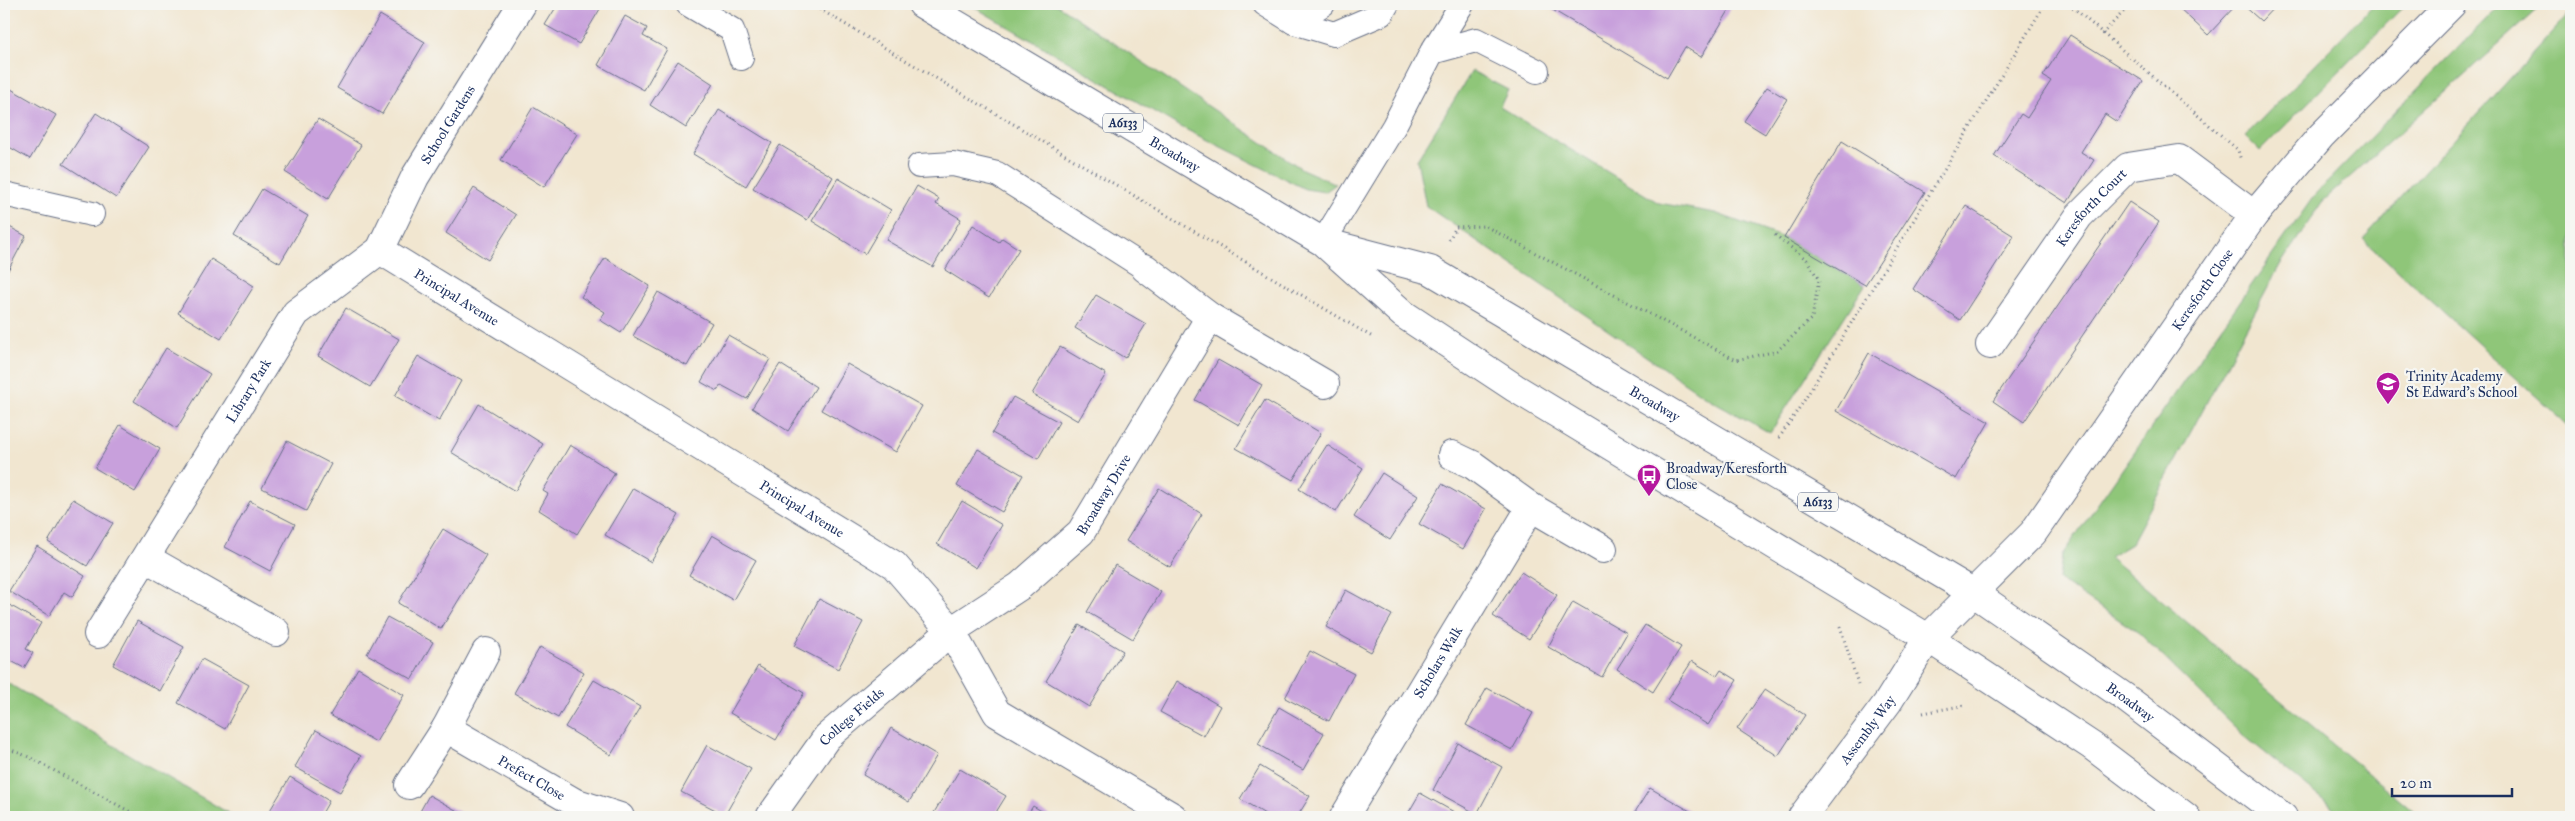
<svg xmlns="http://www.w3.org/2000/svg" width="2575" height="821" font-family="'IM FELL Great Primer',serif">
	<style>
		.green { fill: #8fc679; stroke: #557a6c }
		.building { fill: #c8a0dc }
		.lines { fill: none; stroke-linecap: round; stroke-linejoin: round }
		.lane-casing { stroke: #666f86; stroke-width: 26 }
		.street-casing { stroke: #666f86; stroke-width: 30 }
		.highway-casing { stroke: #666f86; stroke-width: 30 }
		.path { stroke: #666f86; stroke-width: 3; stroke-dasharray: 1 4; stroke-linecap: butt }
		.lane { stroke: #fff; stroke-width: 24 }
		.street { stroke: #fff; stroke-width: 28 }
		.highway { stroke: #fff; stroke-width: 28 }
		.labels { text-anchor: middle; dominant-baseline: central; stroke-width: 4.5; stroke-linejoin: round; paint-order: stroke }
		.shield { fill: #f6f6f2; stroke: #5d6b8a; stroke-width: 1 }
		.shield-label { font-size: 12px; font-weight: bold; fill: #1b2f5e }
		.street-label { font-size: 14px; fill: #1b2f5e; stroke: #f6f6f2 }
		.poi-label { font-size: 14px; fill: #1b2f5e; stroke: #f6f6f2; text-anchor: start }
	</style>
	<rect width="100%" height="100%" fill="#f6f6f2"/>
	<filter id="ink" filterUnits="userSpaceOnUse"><feTurbulence type="fractalNoise" baseFrequency=".02" numOctaves="2"/><feDisplacementMap in="SourceGraphic" scale="10" xChannelSelector="R" yChannelSelector="G"/><feConvolveMatrix kernelMatrix="1 2 1 2 8 2 1 2 1" color-interpolation-filters="sRGB"/></filter>
	<filter id="wash" filterUnits="userSpaceOnUse"><feTurbulence type="fractalNoise" baseFrequency=".0096" numOctaves="4" result="noise"/><feDisplacementMap in="SourceGraphic" scale="20" xChannelSelector="R" yChannelSelector="G"/><feGaussianBlur stdDeviation="1.12" result="paint"/><feColorMatrix in="noise" values="0 0 0 0 0 0 0 0 0 0 0 0 0 0 0 0 0 1.4 0 .05"/><feComposite in="paint" operator="in"/></filter>
	<g filter="url(#wash)">
		<rect width="100%" height="100%" fill="#f1e6d0"/>
		<g class="green">
			<path d="M969 4H1056L1302 169 1336 184 1325 192 1305 189 1177 125Z"/>
			<path d="M2374 4H2406L2260 151 2245 136Z"/>
			<path d="M2501 4H2543L2322 202 2280 265 2131 544 2109 557 2420 817H2345L2243 735 2139 633 2059 580 2062 555 2316 193Z"/>
			<path d="M2571 12V428L2363 239Z"/>
			<path d="M1472 71 1508 90 1500 107 1659 203 1715 213 1784 238 1865 285 1770 433 1704 396 1426 206 1417 160Z"/>
			<path d="M4 681 235 817H4Z"/>
		</g>
		<g id="blocks">
			<g class="building">
				<path d="M558 4H603L579 44 545 25Z"/>
				<path d="M1554 4H1733L1701 57 1685 47 1667 78 1551 9Z"/>
				<path d="M2179 4H2237L2208 35 2177 6Z"/>
				<path d="M2242 4H2277L2261 21Z"/>
				<path d="M380 15 425 42 382 114 337 88Z"/>
				<path d="M625 16 647 28 643 36 667 49 644 90 598 65Z"/>
				<path d="M2070 35 2143 81 2117 122 2105 114 2081 152 2094 160 2067 203 1994 156 2021 114 2027 118 2051 81 2043 76Z"/>
				<path d="M678 61 713 84 686 128 650 105Z"/>
				<path d="M4 85 56 115 30 159 4 144Z"/>
				<path d="M1767 87 1787 99 1765 134 1744 121Z"/>
				<path d="M533 107 577 134 544 187 501 160Z"/>
				<path d="M719 110 772 143 746 186 693 154Z"/>
				<path d="M96 113 149 147 116 198 63 164Z"/>
				<path d="M318 119 361 145 328 199 285 172Z"/>
				<path d="M1842 141 1925 192 1865 285 1784 238Z"/>
				<path d="M780 145 833 177 807 220 753 188Z"/>
				<path d="M838 178 891 210 865 254 812 221Z"/>
				<path d="M917 186 939 199 936 204 961 219 933 267 886 240Z"/>
				<path d="M474 188 516 215 488 260 446 233Z"/>
				<path d="M262 189 308 216 280 263 234 236Z"/>
				<path d="M2129 202 2159 222 2024 422 1993 401Z"/>
				<path d="M1966 206 2014 236 1960 320 1913 289Z"/>
				<path d="M4 224 26 236 4 278Z"/>
				<path d="M973 225 999 242 1002 238 1019 249 989 298 945 270Z"/>
				<path d="M605 258 650 286 621 333 600 320 605 312 581 297Z"/>
				<path d="M211 259 254 286 221 339 178 313Z"/>
				<path d="M658 292 712 323 687 366 633 336Z"/>
				<path d="M1096 295 1146 324 1125 358 1075 328Z"/>
				<path d="M346 308 399 339 370 387 318 356Z"/>
				<path d="M728 335 770 359 747 399 721 385 717 391 701 382Z"/>
				<path d="M1060 347 1106 374 1078 421 1032 394Z"/>
				<path d="M166 348 210 374 177 428 134 401Z"/>
				<path d="M1869 353 1989 422 1956 479 1836 411Z"/>
				<path d="M418 356 461 381 439 421 395 396Z"/>
				<path d="M1218 360 1262 385 1239 425 1195 400Z"/>
				<path d="M780 364 816 387 788 431 752 408Z"/>
				<path d="M847 364 922 406 896 452 821 410Z"/>
				<path d="M1013 397 1059 422 1038 459 992 433Z"/>
				<path d="M1265 400 1321 433 1293 480 1236 448Z"/>
				<path d="M479 404 543 444 515 491 451 452Z"/>
				<path d="M120 425 160 449 135 492 95 468Z"/>
				<path d="M287 441 331 464 306 511 262 488Z"/>
				<path d="M570 445 615 473 577 534 539 510 548 494 543 491Z"/>
				<path d="M1327 445 1363 468 1336 512 1299 489Z"/>
				<path d="M978 449 1023 475 1002 512 957 486Z"/>
				<path d="M1382 473 1418 496 1390 540 1354 517Z"/>
				<path d="M1442 484 1486 509 1463 549 1419 524Z"/>
				<path d="M633 488 679 515 651 562 605 535Z"/>
				<path d="M1159 488 1202 514 1170 567 1126 541Z"/>
				<path d="M73 499 113 523 87 566 48 542Z"/>
				<path d="M250 501 295 524 270 571 225 547Z"/>
				<path d="M962 501 1002 525 976 568 937 544Z"/>
				<path d="M443 529 486 555 441 629 398 603Z"/>
				<path d="M712 535 756 560 733 600 689 575Z"/>
				<path d="M37 546 85 576 72 597 64 592 49 616 9 591Z"/>
				<path d="M1115 565 1161 592 1133 639 1087 612Z"/>
				<path d="M1521 572 1557 595 1529 639 1493 616Z"/>
				<path d="M1346 590 1392 615 1371 652 1326 627Z"/>
				<path d="M819 599 863 622 838 669 794 646Z"/>
				<path d="M4 602 41 623 26 649 33 653 24 668 4 657Z"/>
				<path d="M1573 602 1627 633 1602 677 1548 647Z"/>
				<path d="M387 617 433 642 412 679 367 654Z"/>
				<path d="M137 621 184 647 160 691 113 665Z"/>
				<path d="M1079 625 1123 651 1089 707 1046 681Z"/>
				<path d="M1645 625 1681 647 1653 692 1617 669Z"/>
				<path d="M540 647 584 672 558 718 514 693Z"/>
				<path d="M1310 651 1354 674 1329 721 1285 698Z"/>
				<path d="M202 659 249 685 225 729 178 703Z"/>
				<path d="M1692 661 1717 676 1721 670 1737 680 1708 725 1667 700Z"/>
				<path d="M758 666 804 693 776 740 730 713Z"/>
				<path d="M358 668 404 695 376 742 330 715Z"/>
				<path d="M594 680 640 707 611 755 565 727Z"/>
				<path d="M1177 681 1220 706 1204 736 1160 712Z"/>
				<path d="M1487 688 1533 713 1512 750 1466 725Z"/>
				<path d="M1765 689 1805 715 1778 756 1737 729Z"/>
				<path d="M1279 707 1324 733 1303 770 1258 744Z"/>
				<path d="M891 728 937 755 909 802 863 775Z"/>
				<path d="M316 730 361 756 340 792 295 767Z"/>
				<path d="M1458 743 1502 767 1477 814 1433 790Z"/>
				<path d="M707 745 751 769 725 815 681 792Z"/>
				<path d="M1260 766 1310 796 1297 817H1270L1240 799Z"/>
				<path d="M960 769 1006 796 993 817 932 816Z"/>
				<path d="M290 777 329 801 320 817H266Z"/>
				<path d="M1650 788 1690 811 1686 817H1632Z"/>
				<path d="M1420 793 1463 817H1406Z"/>
				<path d="M429 795 452 808 469 817H417Z"/>
				<path d="M1033 806 1052 817H1026Z"/>
			</g>
		</g>
	</g>
	<g filter="url(#ink)">
		<use href="#blocks" fill-opacity="0" stroke="#666f86" stroke-width="1"/>
		<g class="lines">
			<defs>
				<g id="lane">
					<path d="M688 4 732 30 741 58"/>
					<path d="M1265 4 1294 22 1334 34 1381 14 1387 4"/>
					<path d="M1294 22 1323 4"/>
					<path d="M1432 52 1476 40 1537 71"/>
					<path d="M919 166 953 164 997 174 1145 268"/>
					<path d="M4 194 92 214"/>
					<path d="M1323 242 1394 126 1432 52 1462 4"/>
				</g>
				<g id="street">
					<path id="s1" d="M380 250 894 565 951 631 997 713 1173 817"/>
					<path d="M1145 268 1210 317 1325 384"/>
					<path id="s2" d="M1990 345 2079 216 2128 167 2179 159 2254 215"/>
					<path d="M1452 455 1473 465 1531 507 1603 549"/>
					<path d="M146 558 276 632"/>
					<path id="s3" d="M98 634 296 313 380 250 415 177 522 4"/>
					<path id="s4" d="M446 728 574 802 620 817"/>
					<path d="M409 785 446 728 486 652"/>
					<path id="s5" d="M770 817 827 737 951 631 1020 586 1081 532 1210 317"/>
					<path id="s6" d="M1344 817 1531 507"/>
					<path id="s7" d="M1802 817 1888 702 1928 638 2033 533 2254 215 2321 136 2452 4"/>
				</g>
				<g id="highway">
					<path id="s8" d="M922 4 1323 242 1403 314 1515 388 1928 638 2092 746 2186 817"/>
					<path id="s9" d="M1327 243 1430 270 1974 593 2123 696 2283 817"/>
				</g>
			</defs>
			<use href="#lane" class="lane-casing"/>
			<use href="#street" class="street-casing"/>
			<use href="#highway" class="highway-casing"/>
			<g class="path">
				<path d="M811 4 1374 338"/>
				<path d="M2069 4 2238 150 2241 161"/>
				<path d="M2102 34 2131 4"/>
				<path d="M1449 240 1456 227 1485 226 1736 360 1777 351 1812 318 1819 280 1807 260 1774 234"/>
				<path d="M1779 438 1802 404 2045 4"/>
				<path d="M1840 626 1858 684"/>
				<path d="M1923 713 1966 705"/>
				<path d="M4 747 29 757 140 817"/>
			</g>
			<use href="#lane" class="lane"/>
			<use href="#street" class="street"/>
			<use href="#highway" class="highway"/>
		</g>
	</g>
	<defs>
		<symbol id="school-pin" viewBox="-11 -11 22 30"><path d="M0 17L-7.5 6A9.5 9.5 0 1 1 7.5 6Z" fill="#b5179e" stroke="#f6f6f2"/><path d="M0-5L7-2L0 1L-7-2ZM-4 1L0 2.5L4 1V4Q0 6-4 4Z" fill="#fff"/></symbol>
		<symbol id="bus-pin" viewBox="-11 -11 22 30"><path d="M0 17L-7.5 6A9.5 9.5 0 1 1 7.5 6Z" fill="#b5179e" stroke="#f6f6f2"/><path d="M-5-6H5V4H4V6H2V4H-2V6H-4V4H-5ZM-3.5-4V0h7V-4ZM-3.5 1.2v1.5H-2V1.2ZM2 1.2v1.5H3.5V1.2Z" fill="#fff"/></symbol>
	</defs>
	<g fill-rule="evenodd">
		<use href="#school-pin" x="2374" y="370" width="28" height="38"/>
		<use href="#bus-pin" x="1635" y="462" width="28" height="38"/>
	</g>
	<g class="labels">
		<g class="shield">
			<rect x="1103" y="113.5" width="40" height="19" rx="4"/>
			<rect x="1798" y="492.5" width="40" height="19" rx="4"/>
		</g>
		<g class="shield-label">
			<text x="1123" y="123">A6133</text>
			<text x="1818" y="502">A6133</text>
		</g>
		<g class="street-label">
			<text stroke="none"><textPath href="#s3" startOffset="625">School Gardens</textPath></text>
			<text stroke="none"><textPath href="#s8" startOffset="294">Broadway</textPath></text>
			<text stroke="none"><textPath href="#s2" startOffset="171">Keresforth Court</textPath></text>
			<text stroke="none"><textPath href="#s7" startOffset="664">Keresforth Close</textPath></text>
			<text stroke="none"><textPath href="#s1" startOffset="90">Principal Avenue</textPath></text>
			<text stroke="none"><textPath href="#s3" startOffset="286">Library Park</textPath></text>
			<text stroke="none"><textPath href="#s9" startOffset="368">Broadway</textPath></text>
			<text stroke="none"><textPath href="#s5" startOffset="469">Broadway Drive</textPath></text>
			<text stroke="none"><textPath href="#s1" startOffset="495">Principal Avenue</textPath></text>
			<text stroke="none"><textPath href="#s6" startOffset="181">Scholars Walk</textPath></text>
			<text stroke="none"><textPath href="#s9" startOffset="930">Broadway</textPath></text>
			<text stroke="none"><textPath href="#s5" startOffset="130">College Fields</textPath></text>
			<text stroke="none"><textPath href="#s7" startOffset="109">Assembly Way</textPath></text>
			<text stroke="none"><textPath href="#s4" startOffset="99">Prefect Close</textPath></text>
		</g>
		<g class="poi-label">
			<text x="2406" y="376">Trinity Academy<tspan x="2406" dy="16">St Edward's School</tspan></text>
			<text x="1666" y="468">Broadway/Keresforth<tspan x="1666" dy="16">Close</tspan></text>
		</g>
	</g>
	<rect width="2575" height="821" fill="none" stroke="#f6f6f2" stroke-width="20"/>
	<path d="M2392 788v8h120v-8" fill="none" stroke="#1b2f5e" stroke-width="2.5"/>
	<text x="2400" y="788" font-size="15" fill="#1b2f5e" stroke="#f6f6f2" stroke-width="4" paint-order="stroke">20 m</text>
</svg>
